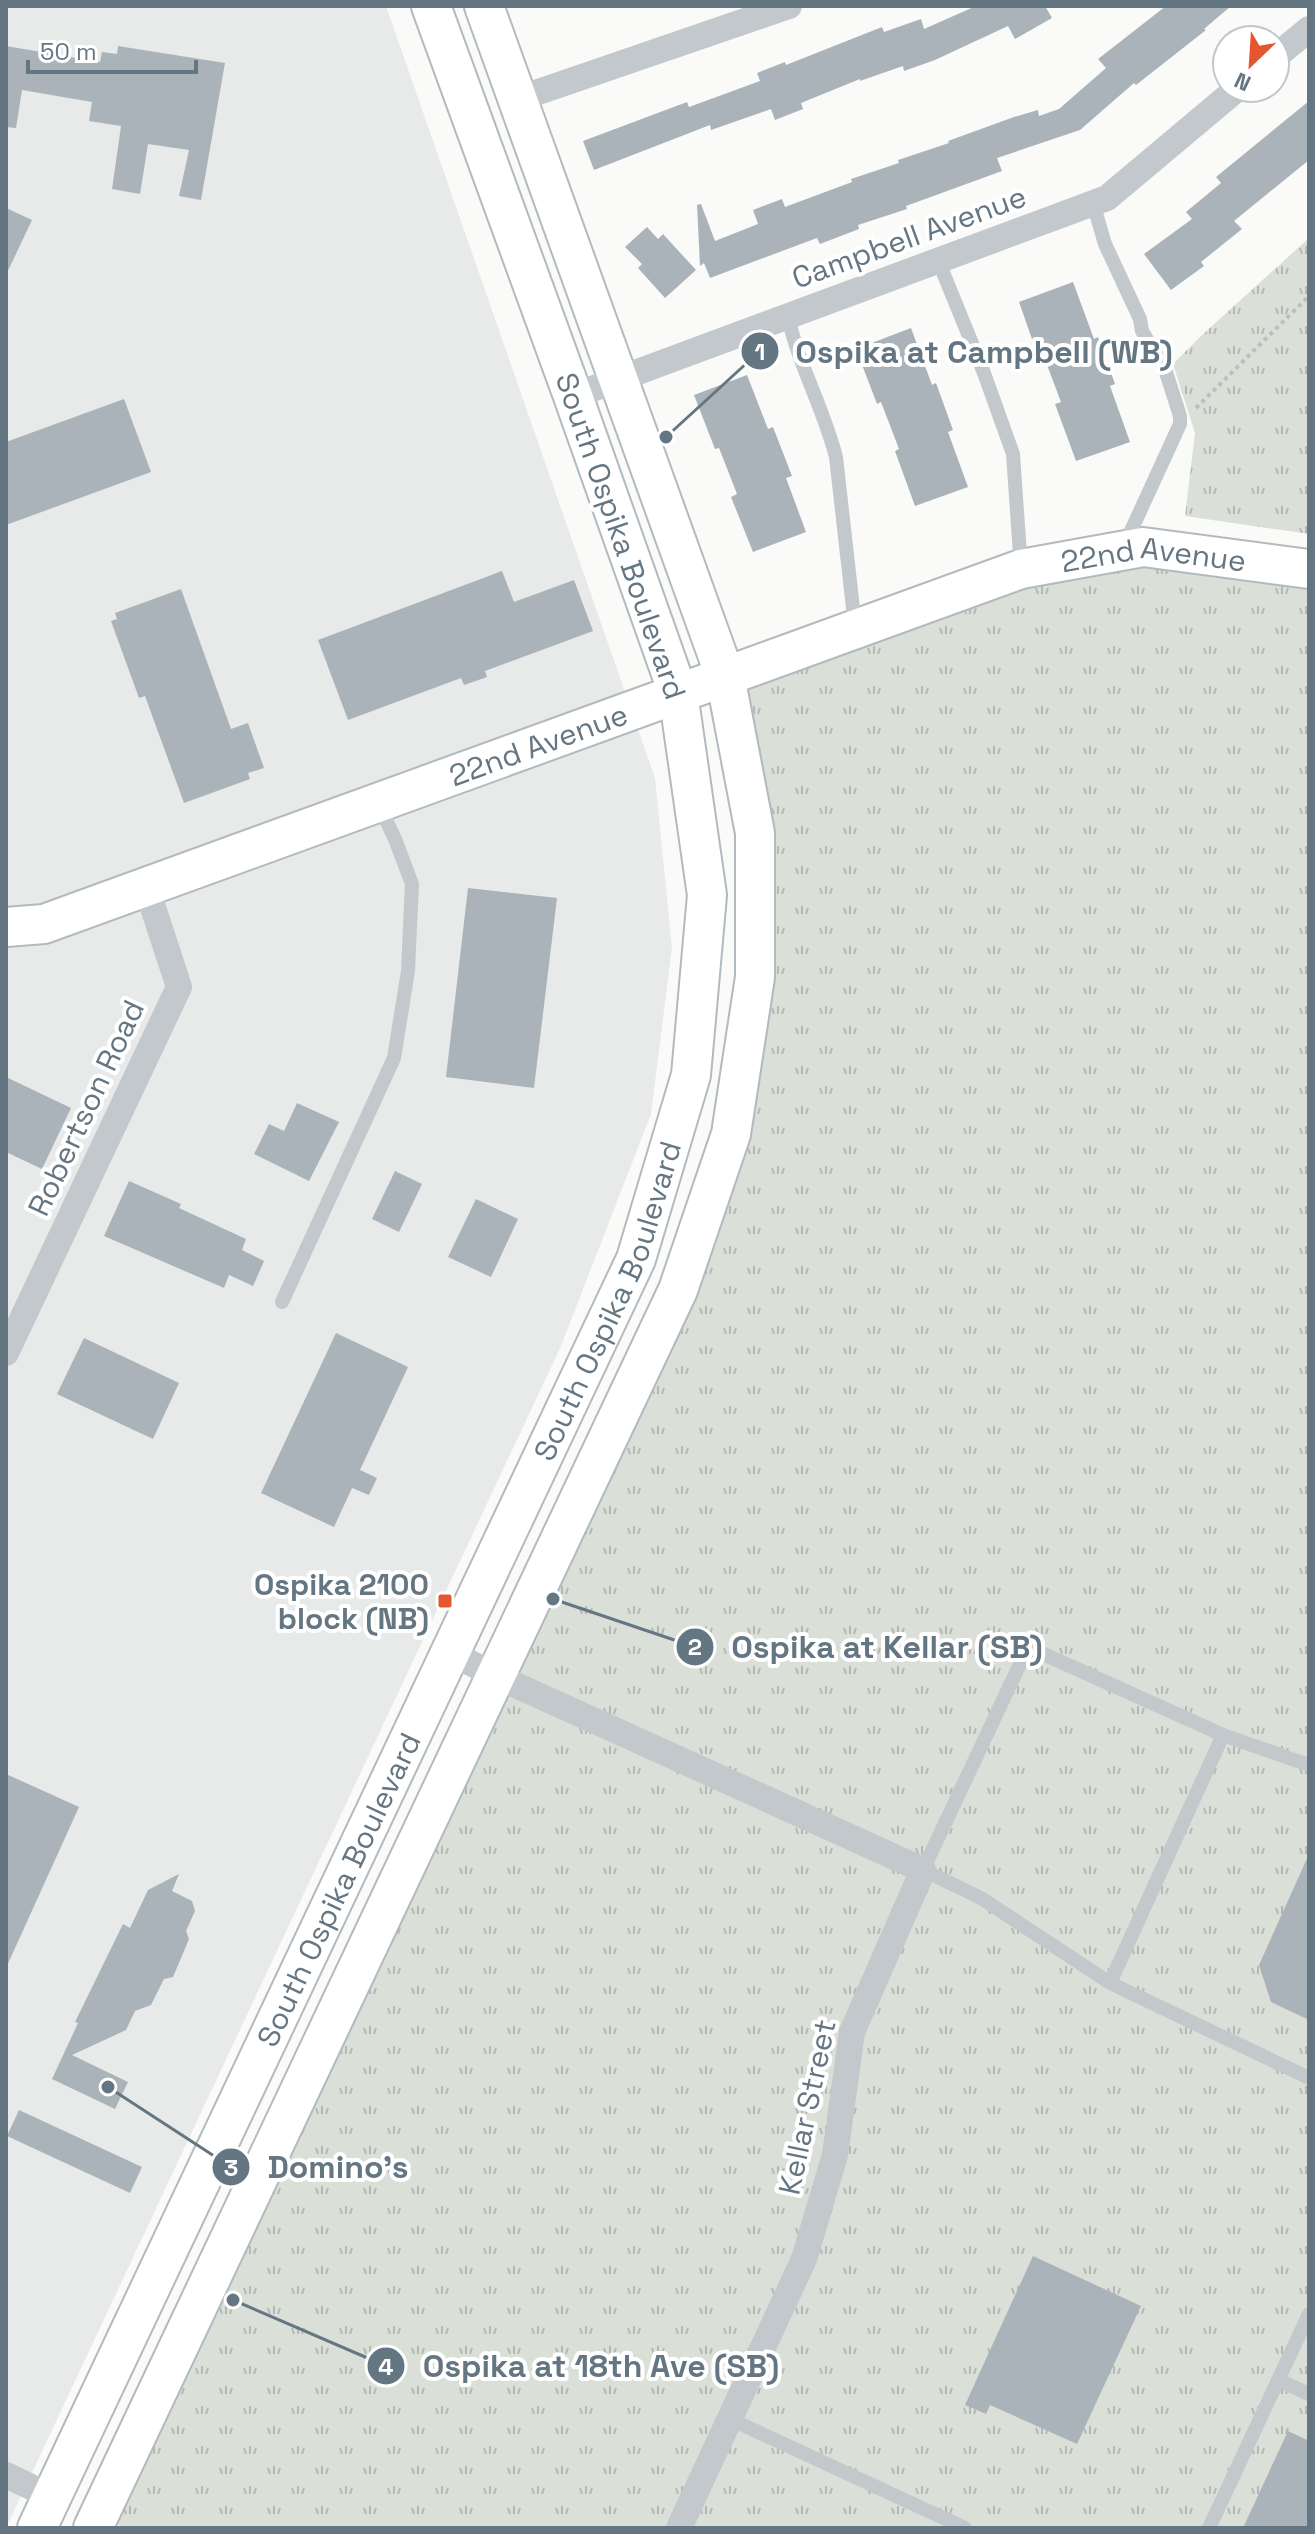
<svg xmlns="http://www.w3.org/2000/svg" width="1315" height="2534" font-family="'Space Grotesk',sans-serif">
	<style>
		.built { fill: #e8e9e9 }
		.park { fill: url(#park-tufts) }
		.building { fill: #aab3b9 }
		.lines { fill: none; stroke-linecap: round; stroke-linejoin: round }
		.secondary-casing { stroke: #b3babf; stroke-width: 42 }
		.path { stroke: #bbbfc2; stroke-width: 4; stroke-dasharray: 4 4; stroke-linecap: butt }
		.lane { stroke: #c3c8cc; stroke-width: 14 }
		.street { stroke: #c3c8cc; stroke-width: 26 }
		.secondary { stroke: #fff; stroke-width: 38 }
		.poi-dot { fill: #e4572e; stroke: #fff; stroke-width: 3 }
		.labels { text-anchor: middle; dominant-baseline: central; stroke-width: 8; stroke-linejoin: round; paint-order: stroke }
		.street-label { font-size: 30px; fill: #657683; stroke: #fff }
		.poi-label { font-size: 30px; font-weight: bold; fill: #657683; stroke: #fff; text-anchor: end }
		.leader { fill: none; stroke: #657683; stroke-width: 3 }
		.callout-dot { fill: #657683; stroke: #fff; stroke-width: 3 }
		.mark-label { font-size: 24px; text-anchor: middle; font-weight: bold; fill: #fff }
		.callout-label { font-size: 32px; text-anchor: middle; font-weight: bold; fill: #657683; stroke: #fff; stroke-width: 8; stroke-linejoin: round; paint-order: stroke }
	</style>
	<defs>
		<pattern id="park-tufts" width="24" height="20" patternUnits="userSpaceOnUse" patternTransform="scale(2)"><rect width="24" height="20" fill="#dadfd7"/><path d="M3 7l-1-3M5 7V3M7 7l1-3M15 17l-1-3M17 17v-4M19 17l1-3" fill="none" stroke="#b4b9b4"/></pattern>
	</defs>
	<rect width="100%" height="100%" fill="#fafaf8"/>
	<path class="built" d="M6 6H386L655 778 672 948 651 1114 561 1346 6 2528Z"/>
	<g class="park">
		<path d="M1309 238V534L1185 516 1195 433 1173 364 1201 336Z"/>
		<path d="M1071 554 1309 569V2528H125L101 2517 663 1313 756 980 728 681Z"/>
	</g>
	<g class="building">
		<path d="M976 6H1045L1052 18 1015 39 1008 26 935 60 904 71 903 66 860 81V79L801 103 803 109 775 120 771 109 711 130 710 125 594 170 583 141 687 102 689 107 760 81 757 73 785 62 786 65 882 27 884 32 921 19 924 29Z"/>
		<path d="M1166 6H1231L1204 29 1206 30 1136 85 1134 83 1080 130 997 158 1002 171 906 206 907 209 858 225 859 229 820 244 817 238 710 278 704 263 700 266 697 205 701 204 715 241 758 224 753 210 782 199 785 207 852 182 851 179 899 163 898 160 949 143 948 141 1014 117 1038 110 1039 116 1059 109 1106 68 1098 59Z"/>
		<path d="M6 46 100 62 102 52 117 54 118 46 225 63 201 200 179 196 189 150 148 144 140 194 112 189 121 126 89 121 92 102 22 90 16 128 6 127Z"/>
		<path d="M1309 101V160L1234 221 1242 229 1201 262 1204 266 1171 290 1144 254 1192 219 1186 212 1221 183 1216 177Z"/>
		<path d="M6 208 32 220 6 275Z"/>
		<path d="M647 227 658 239 663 234 696 270 665 298 638 268 642 264 625 247Z"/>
		<path d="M1073 282 1094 339 1098 337 1115 384 1110 386 1130 442 1076 461 1055 404 1061 402 1044 357 1039 359 1019 302Z"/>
		<path d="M911 328 932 385 936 383 953 430 948 432 968 487 915 506 895 451 899 449 881 402 877 404 856 349Z"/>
		<path d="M747 375 768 429 773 427 792 476 786 478 806 532 753 552 731 497 737 494 719 448 715 449 694 395Z"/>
		<path d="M124 399 151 472 6 525V442Z"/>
		<path d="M502 571 514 602 574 580 593 631 485 671 487 677 464 685 461 678 348 720 318 640Z"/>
		<path d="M181 589 231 729 248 723 264 768 248 773 250 779 184 803 145 696 139 698 111 621 117 619 115 613Z"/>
		<path d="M468 888 557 898 534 1088 446 1077Z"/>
		<path d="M6 1077 71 1108 42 1169 6 1152Z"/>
		<path d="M297 1103 339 1122 309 1181 254 1154 269 1124 284 1131Z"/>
		<path d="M395 1171 422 1184 399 1232 372 1219Z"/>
		<path d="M129 1181 181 1204 179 1208 246 1239 242 1250 264 1261 253 1286 229 1275 224 1288 104 1236Z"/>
		<path d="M476 1199 518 1219 491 1277 448 1257Z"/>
		<path d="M336 1333 408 1367 360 1470 377 1478 369 1495 352 1488 334 1527 261 1493Z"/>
		<path d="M84 1338 179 1383 153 1439 57 1394Z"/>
		<path d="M6 1774 79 1807 6 1968Z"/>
		<path d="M1309 1854V2020L1271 2002 1259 1965Z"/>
		<path d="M179 1874 172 1891 192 1901 195 1911 186 1931 189 1939 173 1977 164 1979 151 2005 135 2011 126 2030 72 2055 128 2082 115 2109 52 2079 78 2023 75 2022 123 1924 130 1928 148 1890Z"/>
		<path d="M19 2110 142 2167 130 2193 7 2136Z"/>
		<path d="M1033 2256 1141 2306 1077 2444 990 2405 986 2414 965 2405Z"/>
		<path d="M1288 2431 1309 2441V2528H1243Z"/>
	</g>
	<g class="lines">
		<defs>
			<g id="secondary">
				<path id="s1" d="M6 927 44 924 1021 569 1143 547 1309 569"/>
				<path id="s2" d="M37 2528 636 1259 691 1075 707 895 678 693 573 396 431 6"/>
				<path d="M93 2528 678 1290 731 1134 755 977V833L725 676 484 6"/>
			</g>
		</defs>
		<use href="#secondary" class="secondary-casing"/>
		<path class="path" d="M1196 408 1309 296"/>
		<g class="lane">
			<path d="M1093 203 1105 244 1140 319 1142 331 1165 369 1180 416V424L1125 544"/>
			<path d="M938 260 984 373 1013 454 1021 569"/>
			<path d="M788 316C798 364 824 409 836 457L855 626"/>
			<path d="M282 1302 394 1058 408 971 412 884 395 839 378 803"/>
			<path d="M1223 1735 1309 1765"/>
			<path d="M1110 1983 1223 1735 1028 1647 923 1870 981 1898 1110 1983 1309 2078"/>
			<path d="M1278 2380 1309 2394"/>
			<path d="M730 2419 965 2528"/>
			<path d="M1209 2528 1309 2314"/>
		</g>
		<g class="street">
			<path d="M1275 57 1309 29"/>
			<path d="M518 99 789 6"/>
			<path d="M573 396 1107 198 1238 88"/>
			<path d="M6 1353 179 987 146 886"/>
			<path d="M449 1652 496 1676 923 1870 852 2032 835 2155 804 2259 679 2528"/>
			<path d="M6 2475 52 2497"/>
		</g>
		<use href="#secondary" class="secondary"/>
	</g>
	<rect class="poi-dot" x="437" y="1593" width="16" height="16" rx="4"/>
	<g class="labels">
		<g class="street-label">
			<text transform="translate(909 237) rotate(-20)">Campbell Avenue</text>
			<text transform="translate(621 536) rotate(71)">South Ospika Boulevard</text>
			<text stroke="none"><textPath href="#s1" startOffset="1212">22nd Avenue</textPath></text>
			<text stroke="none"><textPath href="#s1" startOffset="564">22nd Avenue</textPath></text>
			<text transform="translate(86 1108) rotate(-65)">Robertson Road</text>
			<text stroke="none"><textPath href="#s2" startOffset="1354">South Ospika Boulevard</textPath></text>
			<text stroke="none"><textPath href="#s2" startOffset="706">South Ospika Boulevard</textPath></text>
			<text transform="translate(807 2107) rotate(-78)">Kellar Street</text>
		</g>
		<g class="poi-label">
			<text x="429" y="1584">Ospika 2100<tspan x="429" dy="34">block (NB)</tspan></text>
		</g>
	</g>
	<path class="leader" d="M666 437L760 351M553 1599L695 1647M108 2087L231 2167M233 2300L386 2366"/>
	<g class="callout-dot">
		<circle cx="666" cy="437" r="8"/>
		<circle cx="553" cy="1599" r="8"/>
		<circle cx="108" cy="2087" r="8"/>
		<circle cx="233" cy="2300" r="8"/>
		<circle cx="760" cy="351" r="20"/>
		<circle cx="695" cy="1647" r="20"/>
		<circle cx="231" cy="2167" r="20"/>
		<circle cx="386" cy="2366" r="20"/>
	</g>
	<g class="mark-label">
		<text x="760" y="360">1</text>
		<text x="695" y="1655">2</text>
		<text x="231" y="2176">3</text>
		<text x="386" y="2375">4</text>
	</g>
	<g class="callout-label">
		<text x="984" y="363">Ospika at Campbell (WB)</text>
		<text x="887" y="1658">Ospika at Kellar (SB)</text>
		<text x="338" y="2178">Domino's</text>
		<text x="601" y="2377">Ospika at 18th Ave (SB)</text>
	</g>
	<rect width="1315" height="2534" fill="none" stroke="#657683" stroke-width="16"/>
	<g transform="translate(1251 64) rotate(205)"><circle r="38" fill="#ffffff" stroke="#c1c8cd" stroke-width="2"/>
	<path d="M0-6L14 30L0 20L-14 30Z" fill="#e4572e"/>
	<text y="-12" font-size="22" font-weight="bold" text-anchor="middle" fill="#657683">N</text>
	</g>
	<path d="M28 60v12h168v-12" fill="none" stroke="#657683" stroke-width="4"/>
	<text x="40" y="60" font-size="24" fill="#657683" stroke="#ffffff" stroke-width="6" paint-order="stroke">50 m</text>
</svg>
